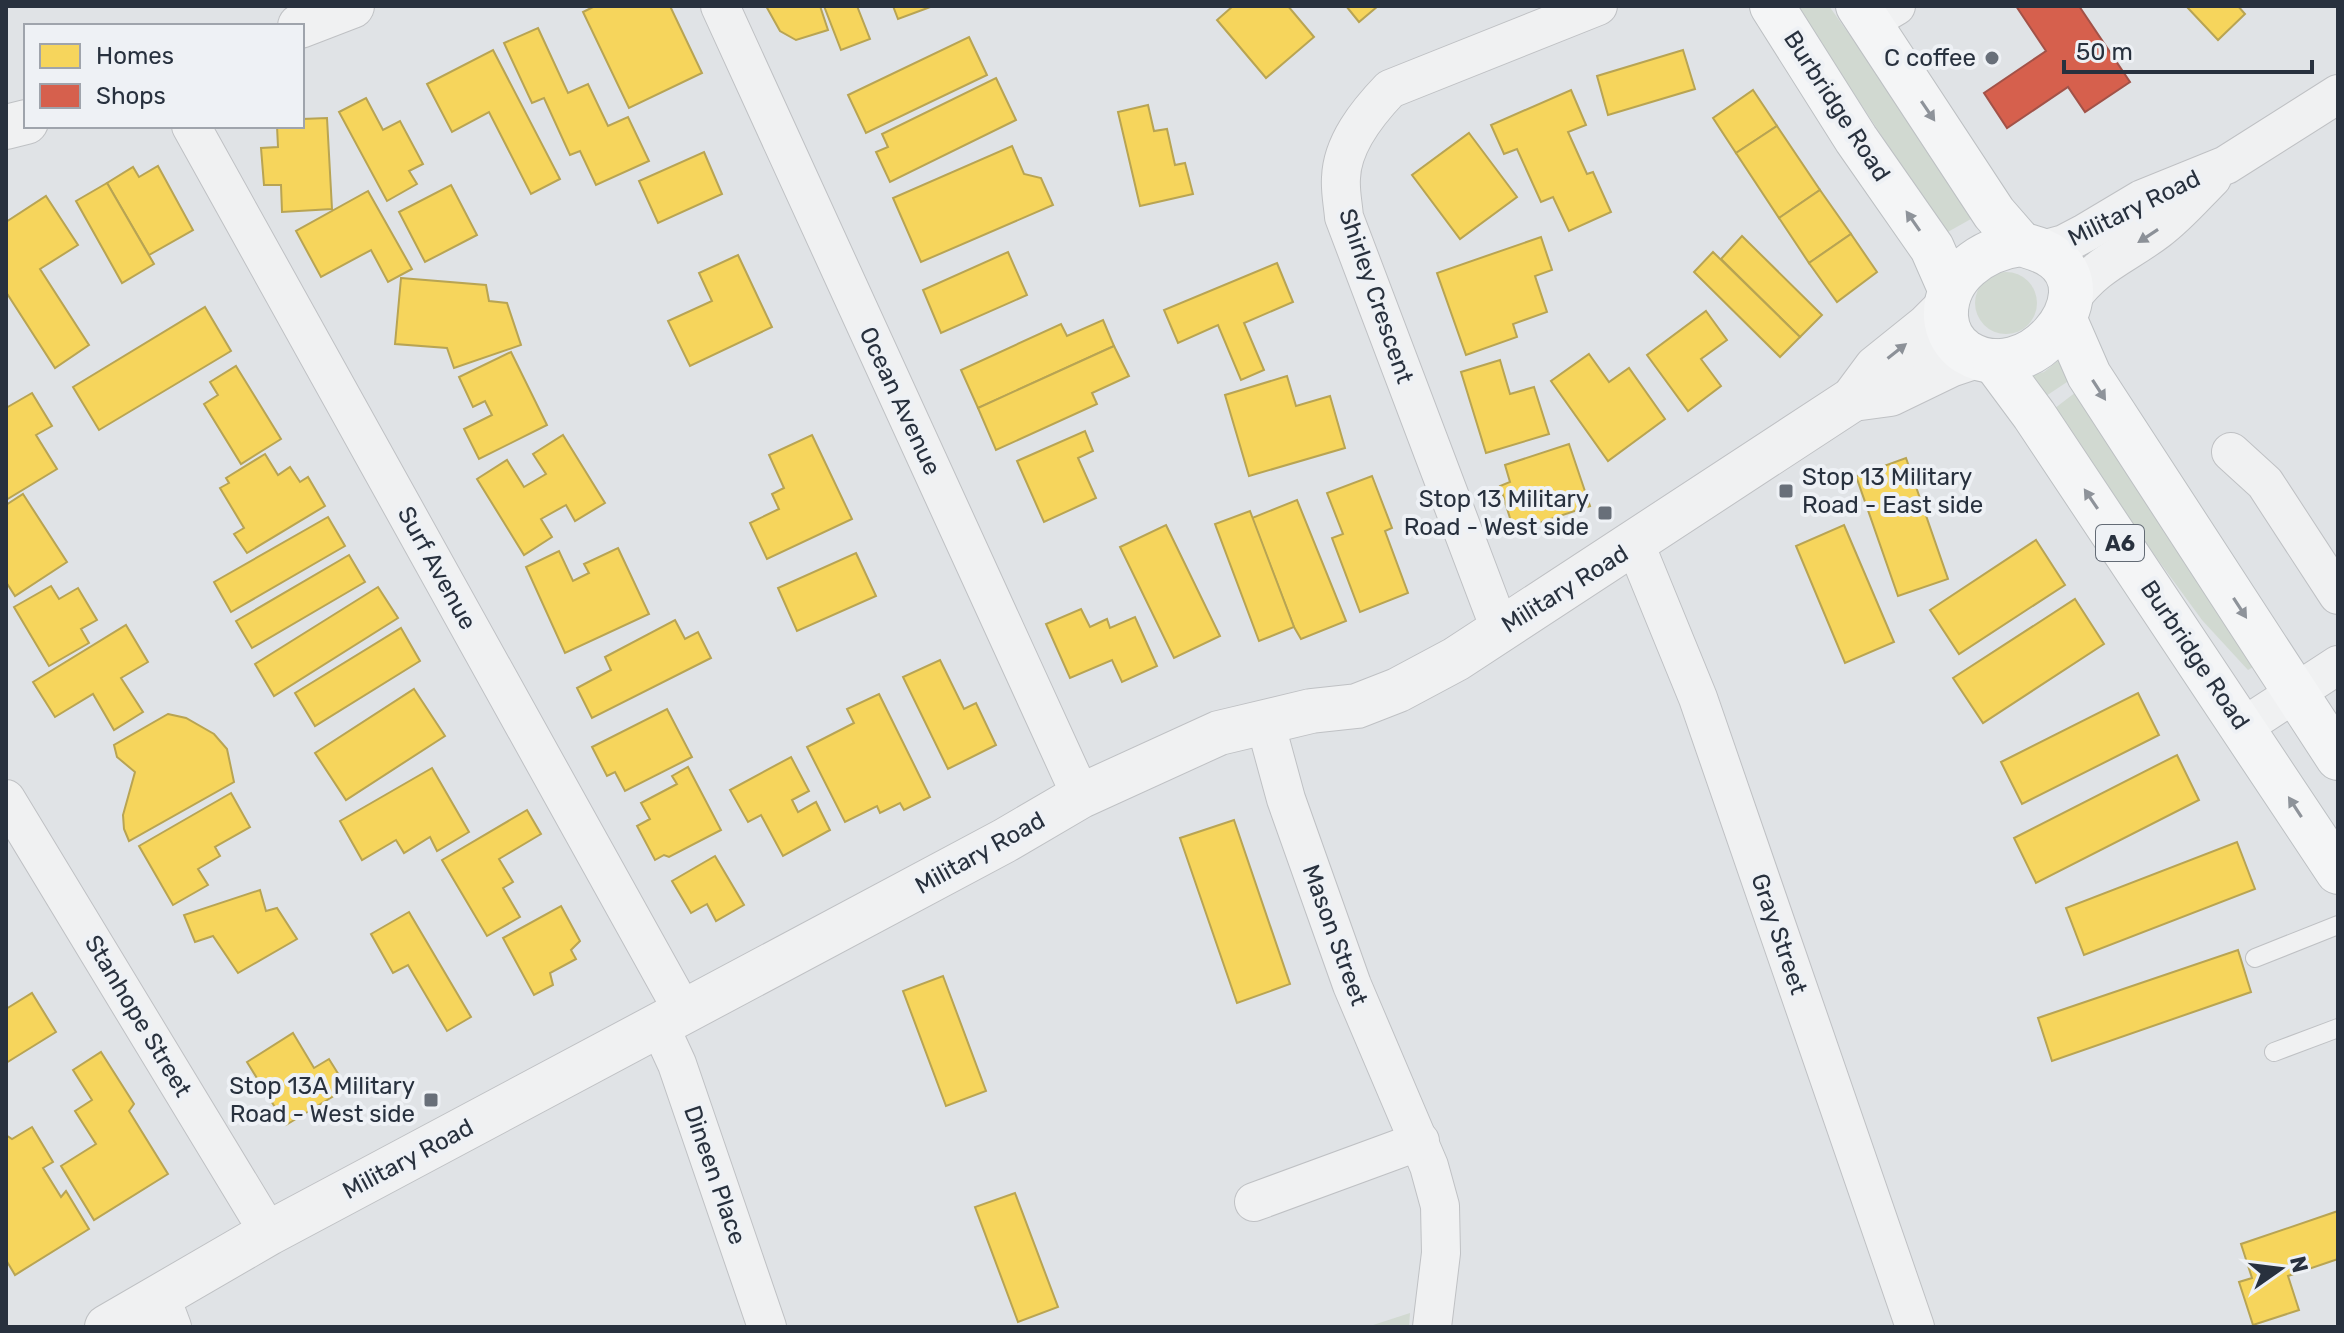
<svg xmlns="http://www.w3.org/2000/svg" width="2344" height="1333" font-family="Rubik,sans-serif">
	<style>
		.green { fill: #d1d9d1 }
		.homes { fill: #f6d55c; stroke: #b8a453; stroke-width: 2 }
		.shops { fill: #d6604d; stroke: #a25248; stroke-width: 2 }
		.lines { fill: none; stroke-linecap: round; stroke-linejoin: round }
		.service-casing { stroke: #bfc1c4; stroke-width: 20 }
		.minor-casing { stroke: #bfc1c4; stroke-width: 40 }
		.tertiary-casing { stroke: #bfc1c4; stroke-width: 46 }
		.primary-casing { stroke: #bdc0c3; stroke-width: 46 }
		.service { stroke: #f0f1f2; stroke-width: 18 }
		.minor { stroke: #f0f1f2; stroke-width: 38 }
		.tertiary { stroke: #f0f1f2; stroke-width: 44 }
		.primary { stroke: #f4f5f6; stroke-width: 44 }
		.oneway { fill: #8e939a }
		.oneway2 { fill: #8c9198 }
		.poi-dot { fill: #686f79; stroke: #eef1f5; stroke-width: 3 }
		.labels { text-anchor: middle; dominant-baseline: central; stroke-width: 8; stroke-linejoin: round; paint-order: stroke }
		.shield { fill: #eef1f5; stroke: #636b75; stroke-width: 2 }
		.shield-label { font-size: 22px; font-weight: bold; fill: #28313e }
		.poi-label { font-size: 24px; fill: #28313e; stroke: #eef1f5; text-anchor: end }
		.street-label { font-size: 24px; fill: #28313e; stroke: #eef1f5 }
	</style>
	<rect width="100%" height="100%" fill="#e0e3e6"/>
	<g class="green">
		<path d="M1796 6H1829L1978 215 1946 233Z"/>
		<circle cx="2006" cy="303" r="31"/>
		<path d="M2059 360 2070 380 2040 400 2025 378 2044 372Z"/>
		<path d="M2076 392 2253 667 2248 670 2202 620 2050 412Z"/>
		<path d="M1410 1313 1409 1327H1367Z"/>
	</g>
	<g class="homes">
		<path d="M595 6H670L702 73 629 108 583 12Z"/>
		<path d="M766 6H820L828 30 796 40 780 31Z"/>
		<path d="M824 6H857L870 39 841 50Z"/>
		<path d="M893 6H933L898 19Z"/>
		<path d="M1233 6H1288L1314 37 1266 78 1217 20Z"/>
		<path d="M1346 6H1378L1359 22Z"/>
		<path d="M2186 6H2238L2245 14 2218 40Z"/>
		<path d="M538 28 568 93 588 84 608 126 628 117 649 161 596 185 580 151 570 155 544 98 532 103 504 43Z"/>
		<path d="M969 37 987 75 866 133 848 95Z"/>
		<path d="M493 50 560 179 531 194 489 112 452 132 427 84Z"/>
		<path d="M1683 50 1695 89 1608 115 1597 76Z"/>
		<path d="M996 78 1016 120 890 182 876 152 888 147 882 134Z"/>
		<path d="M1571 90 1586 125 1568 132 1587 174 1593 172 1611 212 1569 231 1553 197 1541 202 1517 149 1504 154 1491 125Z"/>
		<path d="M1753 90 1777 126 1736 153 1713 118Z"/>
		<path d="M366 98 383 130 400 121 423 164 409 171 417 184 387 201 339 112Z"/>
		<path d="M1148 105 1154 131 1167 129 1175 165 1185 163 1193 194 1140 206 1118 112Z"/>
		<path d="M327 118 332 209 282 212 281 185H264L261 148 278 147 277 126H302V119Z"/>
		<path d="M1777 126 1820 190 1779 218 1736 153Z"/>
		<path d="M1469 133 1517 197 1460 239 1412 175Z"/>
		<path d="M1012 146 1024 174 1041 178 1053 205 921 262 893 198Z"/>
		<path d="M704 152 722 194 658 223 639 181Z"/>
		<path d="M158 166 193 230 149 255 107 183 133 167 139 177Z"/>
		<path d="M107 183 154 264 122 283 76 201Z"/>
		<path d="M451 185 477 235 425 262 399 212Z"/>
		<path d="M1820 190 1851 234 1809 263 1779 218Z"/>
		<path d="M368 191 412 269 388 282 371 250 321 277 296 231Z"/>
		<path d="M46 196 78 245 40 269 89 345 55 368 6 292V222Z"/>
		<path d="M1851 234 1877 272 1837 302 1809 263Z"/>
		<path d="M1742 236 1822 315 1800 337 1721 259Z"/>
		<path d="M1541 237 1552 270 1535 276 1547 312 1513 324 1517 337 1466 355 1437 273Z"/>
		<path d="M1008 252 1027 295 941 333 923 290Z"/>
		<path d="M1713 252 1800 337 1780 357 1694 272Z"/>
		<path d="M738 255 772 327 690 366 668 321 712 301 699 273Z"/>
		<path d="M1277 263 1293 302 1244 323 1264 370 1241 380 1218 325 1178 343 1164 310Z"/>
		<path d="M401 278 486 285 489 301 507 303 521 345 454 368 447 348 395 344Z"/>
		<path d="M205 307 231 351 99 430 73 387Z"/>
		<path d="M1706 311 1727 340 1701 359 1721 386 1688 411 1647 355Z"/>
		<path d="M1103 320 1114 346 978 408 961 370 1061 324 1067 336Z"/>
		<path d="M1114 346 1129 376 1092 393 1097 404 996 450 978 408Z"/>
		<path d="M511 352 547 425 479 459 464 429 492 415 485 401 473 407 459 377Z"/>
		<path d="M1589 354 1609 382 1629 368 1665 419 1608 461 1551 381Z"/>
		<path d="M1500 360 1510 394 1534 387 1549 434 1486 453 1461 372Z"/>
		<path d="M236 366 281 439 241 464 204 404 218 395 210 382Z"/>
		<path d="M1287 376 1296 406 1330 396 1345 448 1249 476 1225 395Z"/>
		<path d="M32 393 52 426 36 435 57 469 6 500V408Z"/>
		<path d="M1085 431 1093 451 1078 458 1096 498 1044 522 1017 461Z"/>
		<path d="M563 435 605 503 575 521 566 505 541 519 552 537 524 555 477 479 507 460 524 487 546 474 533 454Z"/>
		<path d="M812 435 852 519 767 559 750 523 779 509 772 494 784 488 769 455Z"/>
		<path d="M1569 444 1590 506 1514 531 1500 486 1510 482 1505 465Z"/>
		<path d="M265 454 278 475 290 467 300 482 308 477 325 506 247 553 234 534 244 528 220 488 229 483 226 478Z"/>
		<path d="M1906 458 1948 579 1898 596 1856 476Z"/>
		<path d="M1372 476 1392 528 1385 531 1408 593 1360 612 1332 538 1343 534 1327 493Z"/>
		<path d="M23 494 67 562 15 596 6 582V505Z"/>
		<path d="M1297 500 1346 621 1301 639 1294 627 1252 518Z"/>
		<path d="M1250 511 1294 627 1259 641 1215 524Z"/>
		<path d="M328 517 345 546 231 612 214 582Z"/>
		<path d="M1166 525 1220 636 1174 658 1120 547Z"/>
		<path d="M1844 525 1894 642 1845 663 1796 546Z"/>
		<path d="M2036 540 2065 585 1959 654 1930 610Z"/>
		<path d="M618 548 649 614 565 653 526 567 559 551 573 581 589 573 584 564Z"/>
		<path d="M856 553 876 596 797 631 778 588Z"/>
		<path d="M349 555 365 582 252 648 236 621Z"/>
		<path d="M51 586 59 599 78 588 97 620 81 629 89 643 49 666 14 607Z"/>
		<path d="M378 587 398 618 274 696 255 664Z"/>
		<path d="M2075 599 2104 644 1983 723 1953 678Z"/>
		<path d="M1081 609 1090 627 1107 619 1110 628 1135 617 1157 666 1122 682 1112 660 1070 678 1046 624Z"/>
		<path d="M675 620 685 639 698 632 711 658 592 718 577 688 611 670 605 657Z"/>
		<path d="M126 625 148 662 121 678 143 712 114 730 93 694 55 717 33 682Z"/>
		<path d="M401 628 420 661 315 726 295 693Z"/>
		<path d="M940 660 964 709 976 703 996 745 948 769 903 677Z"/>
		<path d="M414 689 445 736 346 800 315 753Z"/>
		<path d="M2138 693 2159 735 2022 804 2001 762Z"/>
		<path d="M879 694 930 797 904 810 900 803 880 813 877 806 845 822 807 747 854 723 847 709Z"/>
		<path d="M667 709 692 757 625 791 615 772 607 776 592 747Z"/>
		<path d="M168 714 186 718 214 734 227 749 234 782 129 841 124 829 123 815 135 772 117 757 114 745Z"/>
		<path d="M2177 755 2199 800 2036 883 2014 838Z"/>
		<path d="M791 757 809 791 792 800 798 812 816 802 830 830 783 856 761 815 748 822 730 790Z"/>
		<path d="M688 767 721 830 669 857 664 855 655 860 637 826 650 819 641 803 677 784 672 776Z"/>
		<path d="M432 768 469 832 437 851 430 837 404 853 396 840 362 860 340 821Z"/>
		<path d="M231 793 250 827 215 847 220 856 198 869 208 885 173 905 139 846Z"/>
		<path d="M527 810 541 834 499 859 513 882 503 888 520 917 487 936 442 860Z"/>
		<path d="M1234 820 1290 984 1237 1003 1180 838Z"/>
		<path d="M2237 842 2255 889 2084 955 2066 908Z"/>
		<path d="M715 856 744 905 716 921 707 904 691 913 672 881Z"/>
		<path d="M260 890 266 911 277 908 297 939 238 973 213 936 195 942 184 915Z"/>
		<path d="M561 906 580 941 571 950 576 959 550 973 553 985 534 995 503 938Z"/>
		<path d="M409 912 471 1017 447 1031 408 965 393 973 371 934Z"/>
		<path d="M2238 950 2251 992 2052 1061 2038 1018Z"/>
		<path d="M943 976 986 1091 946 1106 903 991Z"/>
		<path d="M32 993 56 1032 6 1063V1009Z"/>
		<path d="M293 1033 314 1068 329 1059 347 1088 286 1125 247 1062Z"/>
		<path d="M101 1052 134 1104 129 1111 168 1174 94 1220 61 1166 96 1144 75 1111 92 1100 73 1070Z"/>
		<path d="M32 1127 53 1162 43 1168 61 1197 66 1191 89 1229 15 1275 6 1260V1135L12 1139Z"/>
		<path d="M1015 1193 1058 1307 1018 1322 975 1207Z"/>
		<path d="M2338 1211V1259L2288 1276 2299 1310 2253 1325 2239 1282 2252 1278 2241 1244Z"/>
	</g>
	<path class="shops" d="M2016 6H2079L2130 82 2085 112 2068 87 2007 128 1984 93 2046 51Z"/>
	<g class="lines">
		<defs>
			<g id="service">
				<path d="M2255 958 2338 925"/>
				<path d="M2274 1052 2338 1028"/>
			</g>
			<g id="minor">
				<path d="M720 6 1081 796"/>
				<path d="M1869 22 1896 6"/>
				<path d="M191 126 683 1011"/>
				<path d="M2042 250 2064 244 2085 233 2142 199 2226 165 2338 94"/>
				<path d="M2070 300C2097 263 2124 256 2158 230 2178 215 2195 195 2212 178"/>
				<path d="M2231 452 2265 483 2338 595"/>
				<path d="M1635 544 1698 698 1915 1327"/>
				<path d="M1500 629 1344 217C1343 204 1340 191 1341 178 1342 144 1367 113 1390 89L1598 6"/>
				<path d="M1265 722 1286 799 1352 985 1429 1166 1440 1206 1441 1253 1432 1327"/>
				<path d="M2243 727 2338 665"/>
				<path d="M6 799 269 1233"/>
				<path d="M659 1025 677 1064 767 1327"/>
				<path d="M1254 1202 1420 1141"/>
				<path d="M160 1295 172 1327"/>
			</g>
			<g id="tertiary">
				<path d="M300 26 352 6"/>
				<path d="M6 127 26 122"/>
				<path d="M1853 399 1890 394 1950 365 1974 357"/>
				<path d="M107 1327 269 1233 1004 841 1081 796 1219 733 1311 711 1357 706 1398 690 1456 659 1853 399 1876 368 1927 327 1946 308"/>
			</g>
			<g id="primary">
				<path d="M1772 6 1856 139 1932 248 1950 289"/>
				<path d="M1858 6 1994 213 2021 244"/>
				<path d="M2021 244C2033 248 2044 250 2054 258 2106 296 2028 391 1966 352 1954 344 1947 331 1946 317 1944 275 1983 249 2021 244Z"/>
				<path d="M2065 320 2089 375 2338 758"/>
				<path d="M1994 361 2034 415 2338 872"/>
			</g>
		</defs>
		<use href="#service" class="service-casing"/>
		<use href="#minor" class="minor-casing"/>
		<use href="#tertiary" class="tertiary-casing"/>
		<use href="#primary" class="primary-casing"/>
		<use href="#service" class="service"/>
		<use href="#minor" class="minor"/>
		<use href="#tertiary" class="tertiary"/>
		<use href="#primary" class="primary"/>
	</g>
	<defs><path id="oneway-solid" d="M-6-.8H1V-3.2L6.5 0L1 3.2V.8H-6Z" transform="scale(2)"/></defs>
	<g class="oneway">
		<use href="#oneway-solid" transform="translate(1928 111) rotate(56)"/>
		<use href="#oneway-solid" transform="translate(1913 221) rotate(-125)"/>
		<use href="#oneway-solid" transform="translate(2099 390) rotate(57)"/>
		<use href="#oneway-solid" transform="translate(2091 499) rotate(-124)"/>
		<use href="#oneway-solid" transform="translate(2240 608) rotate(57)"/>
		<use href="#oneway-solid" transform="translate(2295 807) rotate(-123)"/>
	</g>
	<g class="oneway2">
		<use href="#oneway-solid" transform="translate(2148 236) rotate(147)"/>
		<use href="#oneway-solid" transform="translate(1897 351) rotate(-38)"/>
	</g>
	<g class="poi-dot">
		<circle cx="1992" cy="58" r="8"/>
		<rect x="1778" y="483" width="16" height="16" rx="4"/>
		<rect x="1597" y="505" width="16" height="16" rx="4"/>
		<rect x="423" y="1092" width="16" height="16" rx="4"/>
	</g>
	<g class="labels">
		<rect class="shield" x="2096" y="525" width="48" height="36" rx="6"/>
		<g class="shield-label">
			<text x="2120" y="543">A6</text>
		</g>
		<g class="poi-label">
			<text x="1976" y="58">C coffee</text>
			<text x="1802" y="477" text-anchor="start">Stop 13 Military<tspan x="1802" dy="28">Road - East side</tspan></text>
			<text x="1589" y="499">Stop 13 Military<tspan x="1589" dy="28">Road - West side</tspan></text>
			<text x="415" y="1086">Stop 13A Military<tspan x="415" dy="28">Road - West side</tspan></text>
		</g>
		<g class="street-label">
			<text transform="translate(1837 106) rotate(57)">Burbridge Road</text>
			<text transform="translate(2134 208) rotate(-26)">Military Road</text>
			<text transform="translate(1376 296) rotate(71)">Shirley Crescent</text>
			<text transform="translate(900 401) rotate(65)">Ocean Avenue</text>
			<text transform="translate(437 568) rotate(61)">Surf Avenue</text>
			<text transform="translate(1565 589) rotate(-32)">Military Road</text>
			<text transform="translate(2195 655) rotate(56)">Burbridge Road</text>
			<text transform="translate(980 853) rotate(-29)">Military Road</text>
			<text transform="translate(1779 934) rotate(71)">Gray Street</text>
			<text transform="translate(1335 935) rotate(70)">Mason Street</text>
			<text transform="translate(138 1016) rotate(59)">Stanhope Street</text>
			<text transform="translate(408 1159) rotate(-28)">Military Road</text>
			<text transform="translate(715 1175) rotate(71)">Dineen Place</text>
		</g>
	</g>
	<rect width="2344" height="1333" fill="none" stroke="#28313e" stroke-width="16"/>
	<rect x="24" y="24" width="280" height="104" fill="#eef1f5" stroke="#9fa4ac" stroke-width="2"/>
	<rect x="40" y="44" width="40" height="24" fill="#f6d55c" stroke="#9fa4ac" stroke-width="2"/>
	<text x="96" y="64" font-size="24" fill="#28313e">Homes</text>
	<rect x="40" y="84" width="40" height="24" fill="#d6604d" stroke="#9fa4ac" stroke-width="2"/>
	<text x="96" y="104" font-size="24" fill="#28313e">Shops</text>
	<g transform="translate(2280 1269) rotate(76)" stroke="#eef1f5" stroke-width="6" paint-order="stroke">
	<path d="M0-6L14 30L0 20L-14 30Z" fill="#28313e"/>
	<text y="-12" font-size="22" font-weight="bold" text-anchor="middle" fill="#28313e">N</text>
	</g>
	<path d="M2064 60v12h248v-12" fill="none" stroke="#28313e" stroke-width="4"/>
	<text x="2076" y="60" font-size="24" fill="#28313e" stroke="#eef1f5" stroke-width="6" paint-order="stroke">50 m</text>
</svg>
